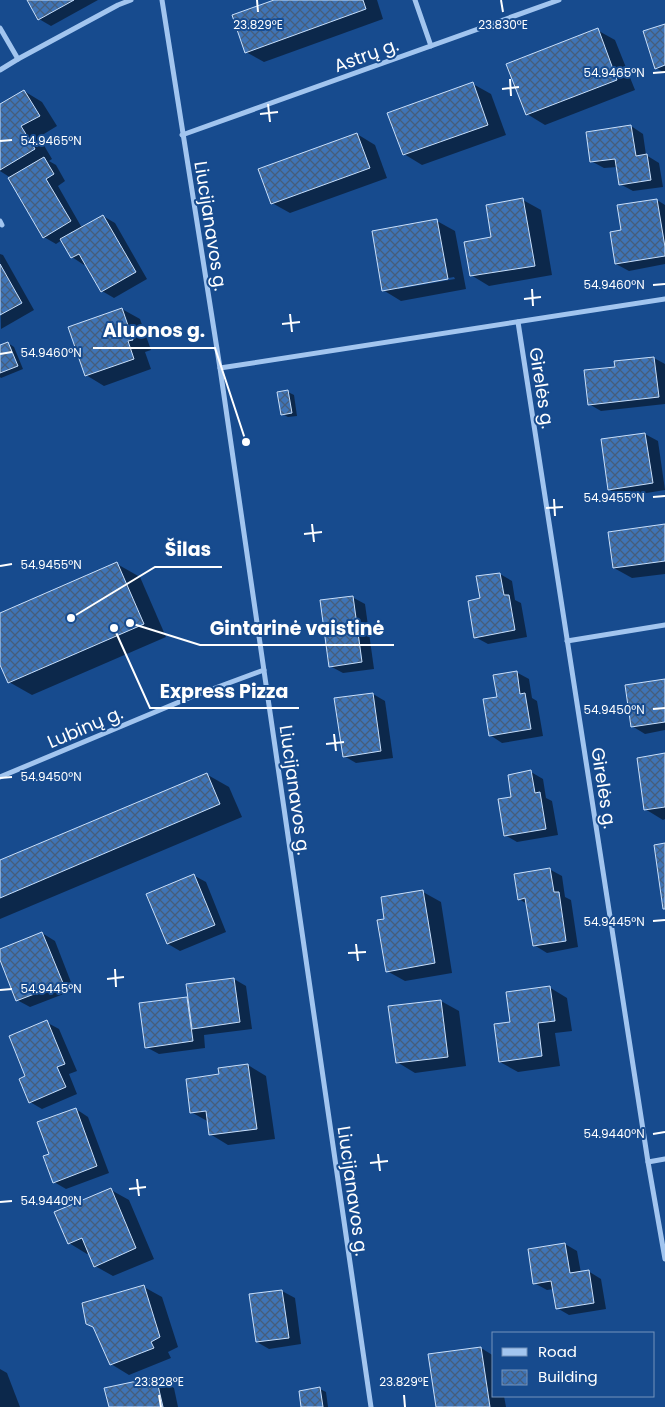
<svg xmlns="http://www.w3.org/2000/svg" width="665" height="1407" font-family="Poppins,sans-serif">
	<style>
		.shadow { fill: #0007; fill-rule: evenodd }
		.building { fill: url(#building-cross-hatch); stroke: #c8dffb }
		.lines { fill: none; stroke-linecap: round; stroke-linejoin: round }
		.minor { stroke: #a2c5ef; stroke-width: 5 }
		.ticks { fill: none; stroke: #fff; stroke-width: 2 }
		.labels { text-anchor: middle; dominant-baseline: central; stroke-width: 4; stroke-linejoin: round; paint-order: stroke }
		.street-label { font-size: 18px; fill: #fff; stroke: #174b8e }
		.ticks-label { font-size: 12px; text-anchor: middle; fill: #fff; stroke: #174b8e; stroke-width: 4; stroke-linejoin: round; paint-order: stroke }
		.leader { fill: none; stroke: #fff; stroke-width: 2 }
		.callout-dot { fill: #fff; stroke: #174b8e; stroke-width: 2 }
		.callout-label { font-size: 19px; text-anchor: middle; font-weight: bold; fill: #fff; stroke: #174b8e; stroke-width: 4; stroke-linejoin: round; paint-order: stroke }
	</style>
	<defs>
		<pattern id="building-cross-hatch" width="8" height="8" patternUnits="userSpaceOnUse" patternTransform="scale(1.25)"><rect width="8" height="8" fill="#3f74b6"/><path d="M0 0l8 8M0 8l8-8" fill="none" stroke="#465e7c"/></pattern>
	</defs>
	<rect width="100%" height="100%" fill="#174b8e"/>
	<g class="shadow">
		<path d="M28 0H98L51 26 39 19Z"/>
		<path d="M278 0H377L383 19 264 62 246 52Z"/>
		<path d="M665 25V73L656 68Z"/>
		<path d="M597 30 615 40 635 90 545 125 527 114Z"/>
		<path d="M473 84 491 94 506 135 422 165 404 154Z"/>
		<path d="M24 91 42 102 57 126 39 137 52 159 49 161 56 165 65 181 58 186 82 228 103 216 115 223 147 279 114 298 102 291 86 263 84 265 72 257 62 240 56 244 44 237 11 178 0 171V106Z"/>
		<path d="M631 126 643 134 646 155 659 163 663 187 633 191 620 184 618 167 604 168 591 161Z"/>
		<path d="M357 134 375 145 387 178 290 213 272 203Z"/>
		<path d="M523 200 541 210 552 275 489 286 471 275 493 238Z"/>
		<path d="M657 200 665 205V264L629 271 616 264 622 231Z"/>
		<path d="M437 221 455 231 466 289 401 301 383 290ZM454 277 455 279 398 289V287Z"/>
		<path d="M0 254 3 255 34 310 1 329Z"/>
		<path d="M122 309 140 319 151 350 145 352 151 369 104 386 86 375Z"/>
		<path d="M8 343 14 347 23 369 1 378 0 377V347Z"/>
		<path d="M654 358 665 364V404L601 411 589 404 616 368V362Z"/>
		<path d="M288 392 294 395 297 416 288 417 282 414Z"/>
		<path d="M645 434 658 441 665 490 622 497 610 490Z"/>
		<path d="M665 525V574L632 578 614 568Z"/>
		<path d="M117 564 140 577 166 637 32 695 9 682 0 662V614Z"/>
		<path d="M500 574 512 581 515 600 521 603 527 637 488 644 475 637 482 599Z"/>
		<path d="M352 597 365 604 374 669 343 673 330 666Z"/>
		<path d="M516 672 529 679 532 698 537 701 543 736 502 743 490 735 498 698Z"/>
		<path d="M665 681V730L645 734 632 726Z"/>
		<path d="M373 694 385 701 393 758 356 763 344 756Z"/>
		<path d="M665 755V819L663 820 645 809Z"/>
		<path d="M531 772 543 779 546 798 552 801 558 835 517 842 505 835 513 798Z"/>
		<path d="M206 774 229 787 242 817 0 919V862Z"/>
		<path d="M549 869 562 876 565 897 571 900 578 947 547 953 534 945 527 904 519 899Z"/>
		<path d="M193 875 206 882 226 932 180 951 168 944Z"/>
		<path d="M423 892 441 902 452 973 405 981 387 971 386 920Z"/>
		<path d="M42 933 55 941 74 990 30 1007 17 1000 0 956V950Z"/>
		<path d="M234 979 246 986 252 1029 204 1035 205 1048 159 1054 146 1047 140 1004 189 998Z"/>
		<path d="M549 987 567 998 572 1031 555 1033 560 1066 518 1072 500 1062 512 1023Z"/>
		<path d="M441 1001 459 1011 466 1066 415 1073 397 1062Z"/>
		<path d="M46 1022 59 1029 77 1071 69 1074 77 1094 42 1109 30 1102 27 1076Z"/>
		<path d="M248 1065 266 1076 275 1139 228 1145 210 1134 209 1122 191 1112 221 1075 220 1069Z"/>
		<path d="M76 1109 88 1117 109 1173 66 1189 54 1182 50 1155Z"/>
		<path d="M111 1190 129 1200 154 1259 113 1276 95 1266 89 1253 87 1254 69 1243Z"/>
		<path d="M565 1244 577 1251 581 1273 588 1271 601 1279 606 1309 569 1315 557 1308 554 1289 547 1290 534 1283Z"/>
		<path d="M144 1287 162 1297 178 1347 168 1352 171 1358 129 1375 111 1364 95 1328 87 1323Z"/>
		<path d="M282 1291 295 1298 301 1344 269 1349 257 1342 250 1295Z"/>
		<path d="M481 1348 494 1356V1396H504L506 1407H437Z"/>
		<path d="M0 1369 7 1373 20 1407H0Z"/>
		<path d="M156 1378 174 1388 178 1407H110Z"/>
		<path d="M320 1389 326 1392 328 1407H302Z"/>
	</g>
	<g class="building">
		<path d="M27 0H74L38 20Z"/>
		<path d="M274 0H363L366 9 245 53 232 15Z"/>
		<path d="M665 24V65L655 69 643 31Z"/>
		<path d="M598 28 617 80 526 115 506 64Z"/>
		<path d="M473 82 488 125 403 155 387 113Z"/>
		<path d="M24 90 40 116 21 126 35 149 0 170V104Z"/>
		<path d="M631 125 636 156 647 154 651 180 619 185 615 159 590 162 586 132Z"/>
		<path d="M357 133 370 168 271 204 258 169Z"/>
		<path d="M44 157 54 174 46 179 71 221 43 238 8 178Z"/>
		<path d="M523 198 535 266 470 276 464 242 491 237 486 205Z"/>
		<path d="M657 199 665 247V256L615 264 610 232 621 230 617 205Z"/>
		<path d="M103 215 136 272 101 292 79 254 71 258 60 239Z"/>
		<path d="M437 219 448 279 382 291 372 231Z"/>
		<path d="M0 264 22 303 0 315Z"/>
		<path d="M122 308 133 340 128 341 134 359 85 376 68 327Z"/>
		<path d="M8 342 18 366 0 373V345Z"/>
		<path d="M654 357 659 397 588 405 584 370 615 367 614 361Z"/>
		<path d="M288 390 292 413 281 415 277 392Z"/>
		<path d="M645 433 653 483 608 490 601 439Z"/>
		<path d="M665 524V561L613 568 608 532Z"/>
		<path d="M117 562 144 624 8 683 0 665V613Z"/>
		<path d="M500 573 504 595H509L515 630 474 638 468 601 480 598 476 576Z"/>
		<path d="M353 596 362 662 329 667 320 600Z"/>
		<path d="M517 671 520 694 525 693 531 729 489 736 483 699 497 697 493 675Z"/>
		<path d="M665 679V722L631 727 625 685Z"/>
		<path d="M373 693 381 751 343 757 334 698Z"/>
		<path d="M665 753V807L644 810 637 758Z"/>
		<path d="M531 770 535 793 540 792 546 829 504 836 498 799 511 797 508 775Z"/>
		<path d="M207 773 220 804 0 898V860Z"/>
		<path d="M665 843V909H663L654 845Z"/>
		<path d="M550 868 554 892H559L566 941 533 946 525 898 518 900 514 874Z"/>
		<path d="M194 874 215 925 167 944 146 894Z"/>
		<path d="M423 890 435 963 386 972 377 920 384 919 381 897Z"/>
		<path d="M42 932 63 983 16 1001 0 960V949Z"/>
		<path d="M234 978 240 1022 192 1029 186 984Z"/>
		<path d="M550 986 555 1021 538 1023 542 1056 499 1062 494 1024 510 1022 506 992Z"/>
		<path d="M187 997 193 1041 145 1048 139 1003Z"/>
		<path d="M441 1000 448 1057 396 1063 388 1006Z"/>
		<path d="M47 1020 65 1064 57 1067 66 1087 29 1103 19 1079 25 1076 9 1036Z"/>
		<path d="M248 1064 257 1129 209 1135 206 1111 190 1113 186 1079 219 1074 218 1068Z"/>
		<path d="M76 1108 97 1166 53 1183 43 1156 49 1154 37 1122Z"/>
		<path d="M111 1188 136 1248 94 1267 82 1238 68 1244 54 1212Z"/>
		<path d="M565 1243 570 1273 589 1270 594 1303 556 1309 551 1281 533 1284 528 1249Z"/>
		<path d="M144 1285 160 1337 151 1342 154 1348 110 1365 93 1327 86 1324 82 1303Z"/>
		<path d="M282 1290 289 1338 256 1342 249 1294Z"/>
		<path d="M481 1347 490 1407H436L428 1354Z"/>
		<path d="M156 1377 163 1407H109L104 1388Z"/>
		<path d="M320 1387 323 1407H301L299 1391Z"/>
	</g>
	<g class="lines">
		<g class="minor">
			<path d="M162 0 220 368 371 1407"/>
			<path d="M415 0 431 46"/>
			<path d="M0 28 18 59 118 5 131 0"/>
			<path d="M0 70 18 59"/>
			<path d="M182 135 559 0"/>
			<path d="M0 221 2 225"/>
			<path d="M518 322 648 1162 665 1259"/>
			<path d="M220 368 665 299"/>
			<path d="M567 641 665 625"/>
			<path d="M0 777 191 697 264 670"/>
			<path d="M648 1162 665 1159"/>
		</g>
	</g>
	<path class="ticks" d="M257 0 258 12M501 0 503 12M653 73 665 72M510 79 511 96M502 89 519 87M268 104 270 122M260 114 278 112M0 141 12 140M653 285 665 284M532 289 533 306M524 299 541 297M290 314 292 332M282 324 300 322M0 354 12 352M653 497 665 496M554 499 555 516M546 508 563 507M312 524 314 542M304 534 322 532M0 566 12 564M653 709 665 708M334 734 336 751M326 744 344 742M0 778 12 777M653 921 665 920M356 944 358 961M348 953 366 952M115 969 116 987M107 979 124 977M0 990 12 989M653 1134 665 1132M378 1154 380 1171M370 1163 388 1161M137 1179 139 1196M129 1189 146 1187M0 1202 12 1201M159 1395 161 1407M404 1395 405 1407"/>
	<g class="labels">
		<g class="street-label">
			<text transform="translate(366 55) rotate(-20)">Astrų g.</text>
			<text transform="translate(211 226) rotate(81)">Liucijanavos g.</text>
			<text transform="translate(542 388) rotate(81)">Girelės g.</text>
			<text transform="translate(85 727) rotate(-23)">Lubinų g.</text>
			<text transform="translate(604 788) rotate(81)">Girelės g.</text>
			<text transform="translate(295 790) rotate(82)">Liucijanavos g.</text>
			<text transform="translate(353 1191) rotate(82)">Liucijanavos g.</text>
		</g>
	</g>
	<g class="ticks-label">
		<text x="258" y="29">23.829°E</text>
		<text x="503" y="29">23.830°E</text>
		<text x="614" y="77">54.9465°N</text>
		<text x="51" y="145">54.9465°N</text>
		<text x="614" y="289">54.9460°N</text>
		<text x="51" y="357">54.9460°N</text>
		<text x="614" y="502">54.9455°N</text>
		<text x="51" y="569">54.9455°N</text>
		<text x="614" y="714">54.9450°N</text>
		<text x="51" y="781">54.9450°N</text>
		<text x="614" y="926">54.9445°N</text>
		<text x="51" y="993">54.9445°N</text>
		<text x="614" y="1138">54.9440°N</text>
		<text x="51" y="1205">54.9440°N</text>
		<text x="159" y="1386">23.828°E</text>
		<text x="404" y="1386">23.829°E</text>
	</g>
	<path class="leader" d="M246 442L215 348H93M71 618L155 567H222M130 623L200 645H394M114 628L150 708H299"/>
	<g class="callout-dot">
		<circle cx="246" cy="442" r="5"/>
		<circle cx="71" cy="618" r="5"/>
		<circle cx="130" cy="623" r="5"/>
		<circle cx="114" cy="628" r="5"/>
	</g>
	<g class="callout-label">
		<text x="154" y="337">Aluonos g.</text>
		<text x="188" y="556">Šilas</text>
		<text x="297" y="635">Gintarinė vaistinė</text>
		<text x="224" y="698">Express Pizza</text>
	</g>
	<rect x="492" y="1332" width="162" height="65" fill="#174b8e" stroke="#7493bb"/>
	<rect x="502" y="1348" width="25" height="8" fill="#a2c5ef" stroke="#7493bb"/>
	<text x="538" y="1357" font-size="15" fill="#ffffff">Road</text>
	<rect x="502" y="1370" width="25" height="15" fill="url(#building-cross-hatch)" stroke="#7493bb"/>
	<text x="538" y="1382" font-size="15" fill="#ffffff">Building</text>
</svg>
